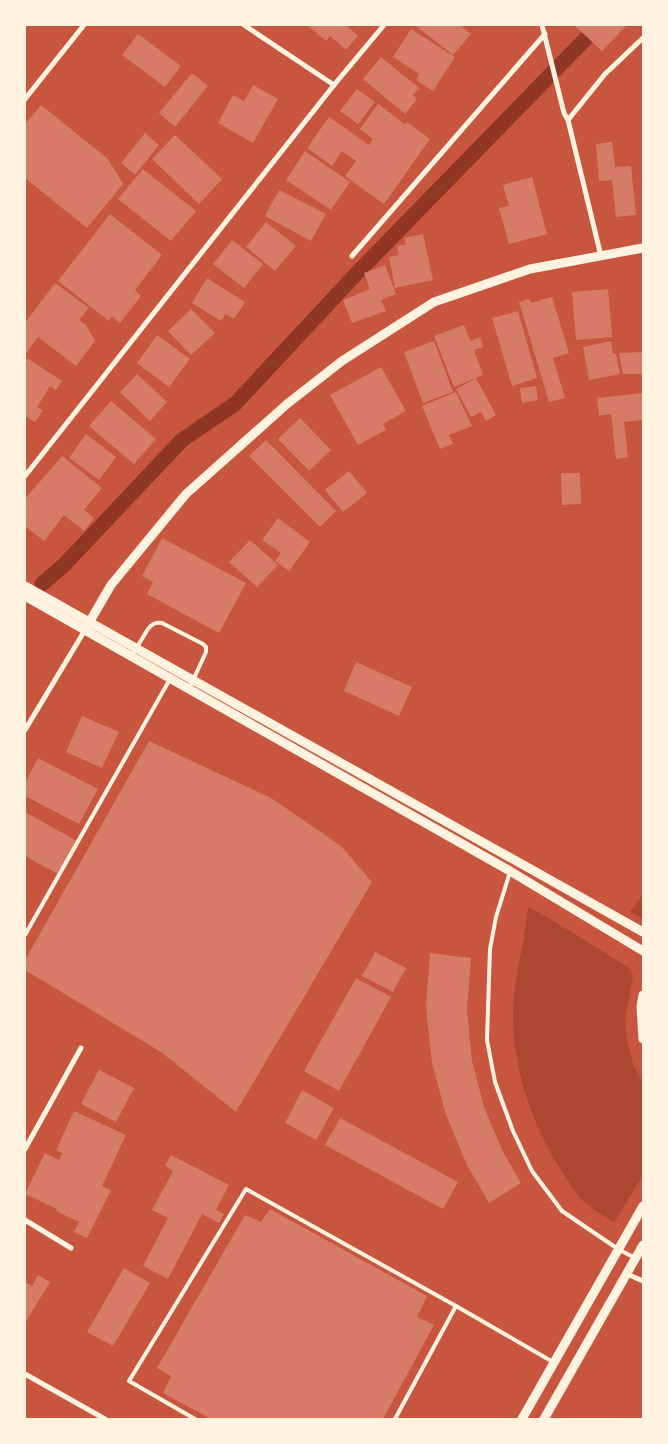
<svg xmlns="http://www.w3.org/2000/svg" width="668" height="1444" font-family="'IBM Plex Sans',sans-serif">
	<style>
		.green { fill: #ae4732 }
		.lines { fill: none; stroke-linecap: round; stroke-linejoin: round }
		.canal { stroke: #8f3625; stroke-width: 15 }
		.building { fill: #d67c66 }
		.service { stroke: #fff3e0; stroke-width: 4 }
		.minor { stroke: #fff3e0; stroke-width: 5 }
		.tertiary { stroke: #fff3e0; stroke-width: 9 }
	</style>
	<rect width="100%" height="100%" fill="#c8553d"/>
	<g class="green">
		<path d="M643 894V919L630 912Z"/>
		<path d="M528 907 550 919 599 949 629 968 633 975 625 1021 627 1040 633 1064 643 1083V1175L614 1223C604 1216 592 1209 583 1201 575 1193 569 1182 563 1173 532 1127 511 1064 513 1008 515 974 525 941 528 907Z"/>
	</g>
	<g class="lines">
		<path class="canal" d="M42 584 64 565 182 440 235 404 357 273 599 25"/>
	</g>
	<g class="building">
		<path d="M307 25H346L358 36 346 50 330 36 326 41Z"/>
		<path d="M415 25H460L471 34 453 55Z"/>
		<path d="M574 25H627L602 51Z"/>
		<path d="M411 29 455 57 433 91 416 80 419 74 393 57Z"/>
		<path d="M138 34 181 66 165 87 122 55Z"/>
		<path d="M381 57 419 88 413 95 417 99 405 114 363 79Z"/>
		<path d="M192 73 208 86 175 127 159 113Z"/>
		<path d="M253 85 278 99 253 143 218 123 233 95 244 101Z"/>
		<path d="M357 89 375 102 358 124 340 111Z"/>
		<path d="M378 104 405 124 407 122 430 139 384 204 345 176 356 161 342 151 332 166 307 148 329 117 369 145 373 139 360 129Z"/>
		<path d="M41 105 108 159 123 184 87 228 25 178V124Z"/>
		<path d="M145 133 159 145 135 175 121 163Z"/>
		<path d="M175 135 222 179 199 204 152 159Z"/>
		<path d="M612 142 615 167 631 166 636 215 616 217 612 180 599 181 596 144Z"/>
		<path d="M305 151 350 182 331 210 286 180Z"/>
		<path d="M143 169 196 211 171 241 118 199Z"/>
		<path d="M532 177 547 234 509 244 499 208 509 206 503 185Z"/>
		<path d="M279 190 326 214 311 241 265 216Z"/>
		<path d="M110 214 162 255 135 290 141 296 120 323 112 316 109 321 58 281Z"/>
		<path d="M266 222 296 246 275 271 246 247Z"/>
		<path d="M423 234 433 280 395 288 389 257 399 255 397 246 406 244 404 238Z"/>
		<path d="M232 240 263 264 244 288 213 264Z"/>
		<path d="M385 265 396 294 381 300 386 311 352 323 343 300 370 289 364 273Z"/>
		<path d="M207 278 245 302 234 319 226 314 221 321 192 303Z"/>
		<path d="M55 283 89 308 79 320 86 325 95 341 76 366 38 337 25 355V323Z"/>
		<path d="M608 289 612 337 576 340 572 292Z"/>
		<path d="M552 297 569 353 553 358 565 398 549 402 519 302 529 299 531 303Z"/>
		<path d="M191 309 215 333 191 355 168 331Z"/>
		<path d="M518 311 537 378 512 386 492 318Z"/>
		<path d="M464 325 470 341 480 337 483 347 474 350 483 375 454 387 434 336Z"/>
		<path d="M157 335 190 359 169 387 137 363Z"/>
		<path d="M434 341 453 392 423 403 404 352Z"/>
		<path d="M611 341 613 354H616L620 374 589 380 583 347Z"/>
		<path d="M643 352V374H623L619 353Z"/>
		<path d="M27 358 62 381 56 390 50 386 37 407 43 410 35 422 25 416V362Z"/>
		<path d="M381 367 406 411 383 424 386 430 358 445 330 395Z"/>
		<path d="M137 374 167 402 150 421 120 392Z"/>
		<path d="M476 378 496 415 486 421 481 412 471 417 456 389Z"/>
		<path d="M536 386 538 400 522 403 520 388Z"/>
		<path d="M456 392 472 426 449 435 453 444 440 449 422 406Z"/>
		<path d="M643 393V420L624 422 628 457 616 459 611 414 599 416 597 398Z"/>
		<path d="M111 401 156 439 134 464 89 426Z"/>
		<path d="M300 418 331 450 309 471 278 439Z"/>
		<path d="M86 434 116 457 99 480 69 458Z"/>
		<path d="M266 440 336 511 320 527 249 456Z"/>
		<path d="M62 456 102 488 84 510 94 518 84 531 64 515 44 541 25 526V499Z"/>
		<path d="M349 471 367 493 343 512 325 490Z"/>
		<path d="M561 473H580L581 504 562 505Z"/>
		<path d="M278 518 310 542 289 571 275 561 281 553 262 540Z"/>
		<path d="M162 538 246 583 219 633 147 594 153 582 142 576Z"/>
		<path d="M250 540 278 565 257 587 229 562Z"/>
		<path d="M356 662 412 687 399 716 344 691Z"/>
		<path d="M82 716 119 732 102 768 66 752Z"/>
		<path d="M149 741 271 798 341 846 372 882 236 1112 161 1052 25 970V960Z"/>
		<path d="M38 758 98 789 79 824 25 796V783Z"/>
		<path d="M25 812 77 841 58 874 25 856Z"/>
		<path d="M375 952 406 968 393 992 362 976Z"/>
		<path d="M430 953 471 958 467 1010 472 1061 484 1107 502 1150 521 1183 489 1203 467 1165 446 1115 432 1063 426 1007Z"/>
		<path d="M356 978 391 997 339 1091 304 1071Z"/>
		<path d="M99 1070 134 1088 116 1122 81 1104Z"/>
		<path d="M302 1090 334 1108 316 1140 285 1123Z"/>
		<path d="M74 1111 126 1135 102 1186 111 1190 87 1238 74 1232 79 1222 56 1211 57 1209 25 1194 45 1153 59 1160 62 1153 56 1150Z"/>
		<path d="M340 1118 458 1182 443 1209 325 1145Z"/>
		<path d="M171 1155 229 1185 216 1210 224 1214 219 1223 202 1214 168 1279 143 1266 168 1218 152 1210 173 1171 165 1166Z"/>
		<path d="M270 1209 427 1296 417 1317 434 1325 383 1419H211L163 1393 171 1376 157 1368 245 1215 261 1222Z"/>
		<path d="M124 1268 150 1283 113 1346 87 1332Z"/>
		<path d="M38 1275 50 1282 25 1323V1282L32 1286Z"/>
	</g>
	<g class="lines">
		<g class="service">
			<path d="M131 657 148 629C152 624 155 622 162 623L203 644 206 647V652L189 689"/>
			<path d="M510 872 496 917 490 949 487 1040 495 1082 513 1131 532 1171 562 1211 618 1249 635 1258"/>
			<path d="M25 935 170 679"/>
			<path d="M195 1419 129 1381 246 1189 456 1306"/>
			<path d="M395 1419 456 1306 553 1362"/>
		</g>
		<g class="minor">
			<path d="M244 25 334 85"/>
			<path d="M542 25 564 113 568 120 601 256"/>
			<path d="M25 99 84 25"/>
			<path d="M568 120 605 74 643 38"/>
			<path d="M352 256 545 34"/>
			<path d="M25 476 334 85 384 25"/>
			<path d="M25 730 85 630"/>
			<path d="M25 1149 81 1048"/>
			<path d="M25 1220 71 1248"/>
			<path d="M627 1274 643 1281"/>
			<path d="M25 1374 105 1419"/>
		</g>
		<g class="tertiary">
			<path d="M25 586 643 932"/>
			<path d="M25 596 510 871 643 951"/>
			<path d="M86 628 111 585 186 494 287 404 342 361 434 302 530 269 643 248"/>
			<path d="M643 995 641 1007 643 1039"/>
			<path d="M522 1419 643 1206"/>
			<path d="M544 1419 643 1245"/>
		</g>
	</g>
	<rect width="668" height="1444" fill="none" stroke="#fff3e0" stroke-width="52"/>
</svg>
